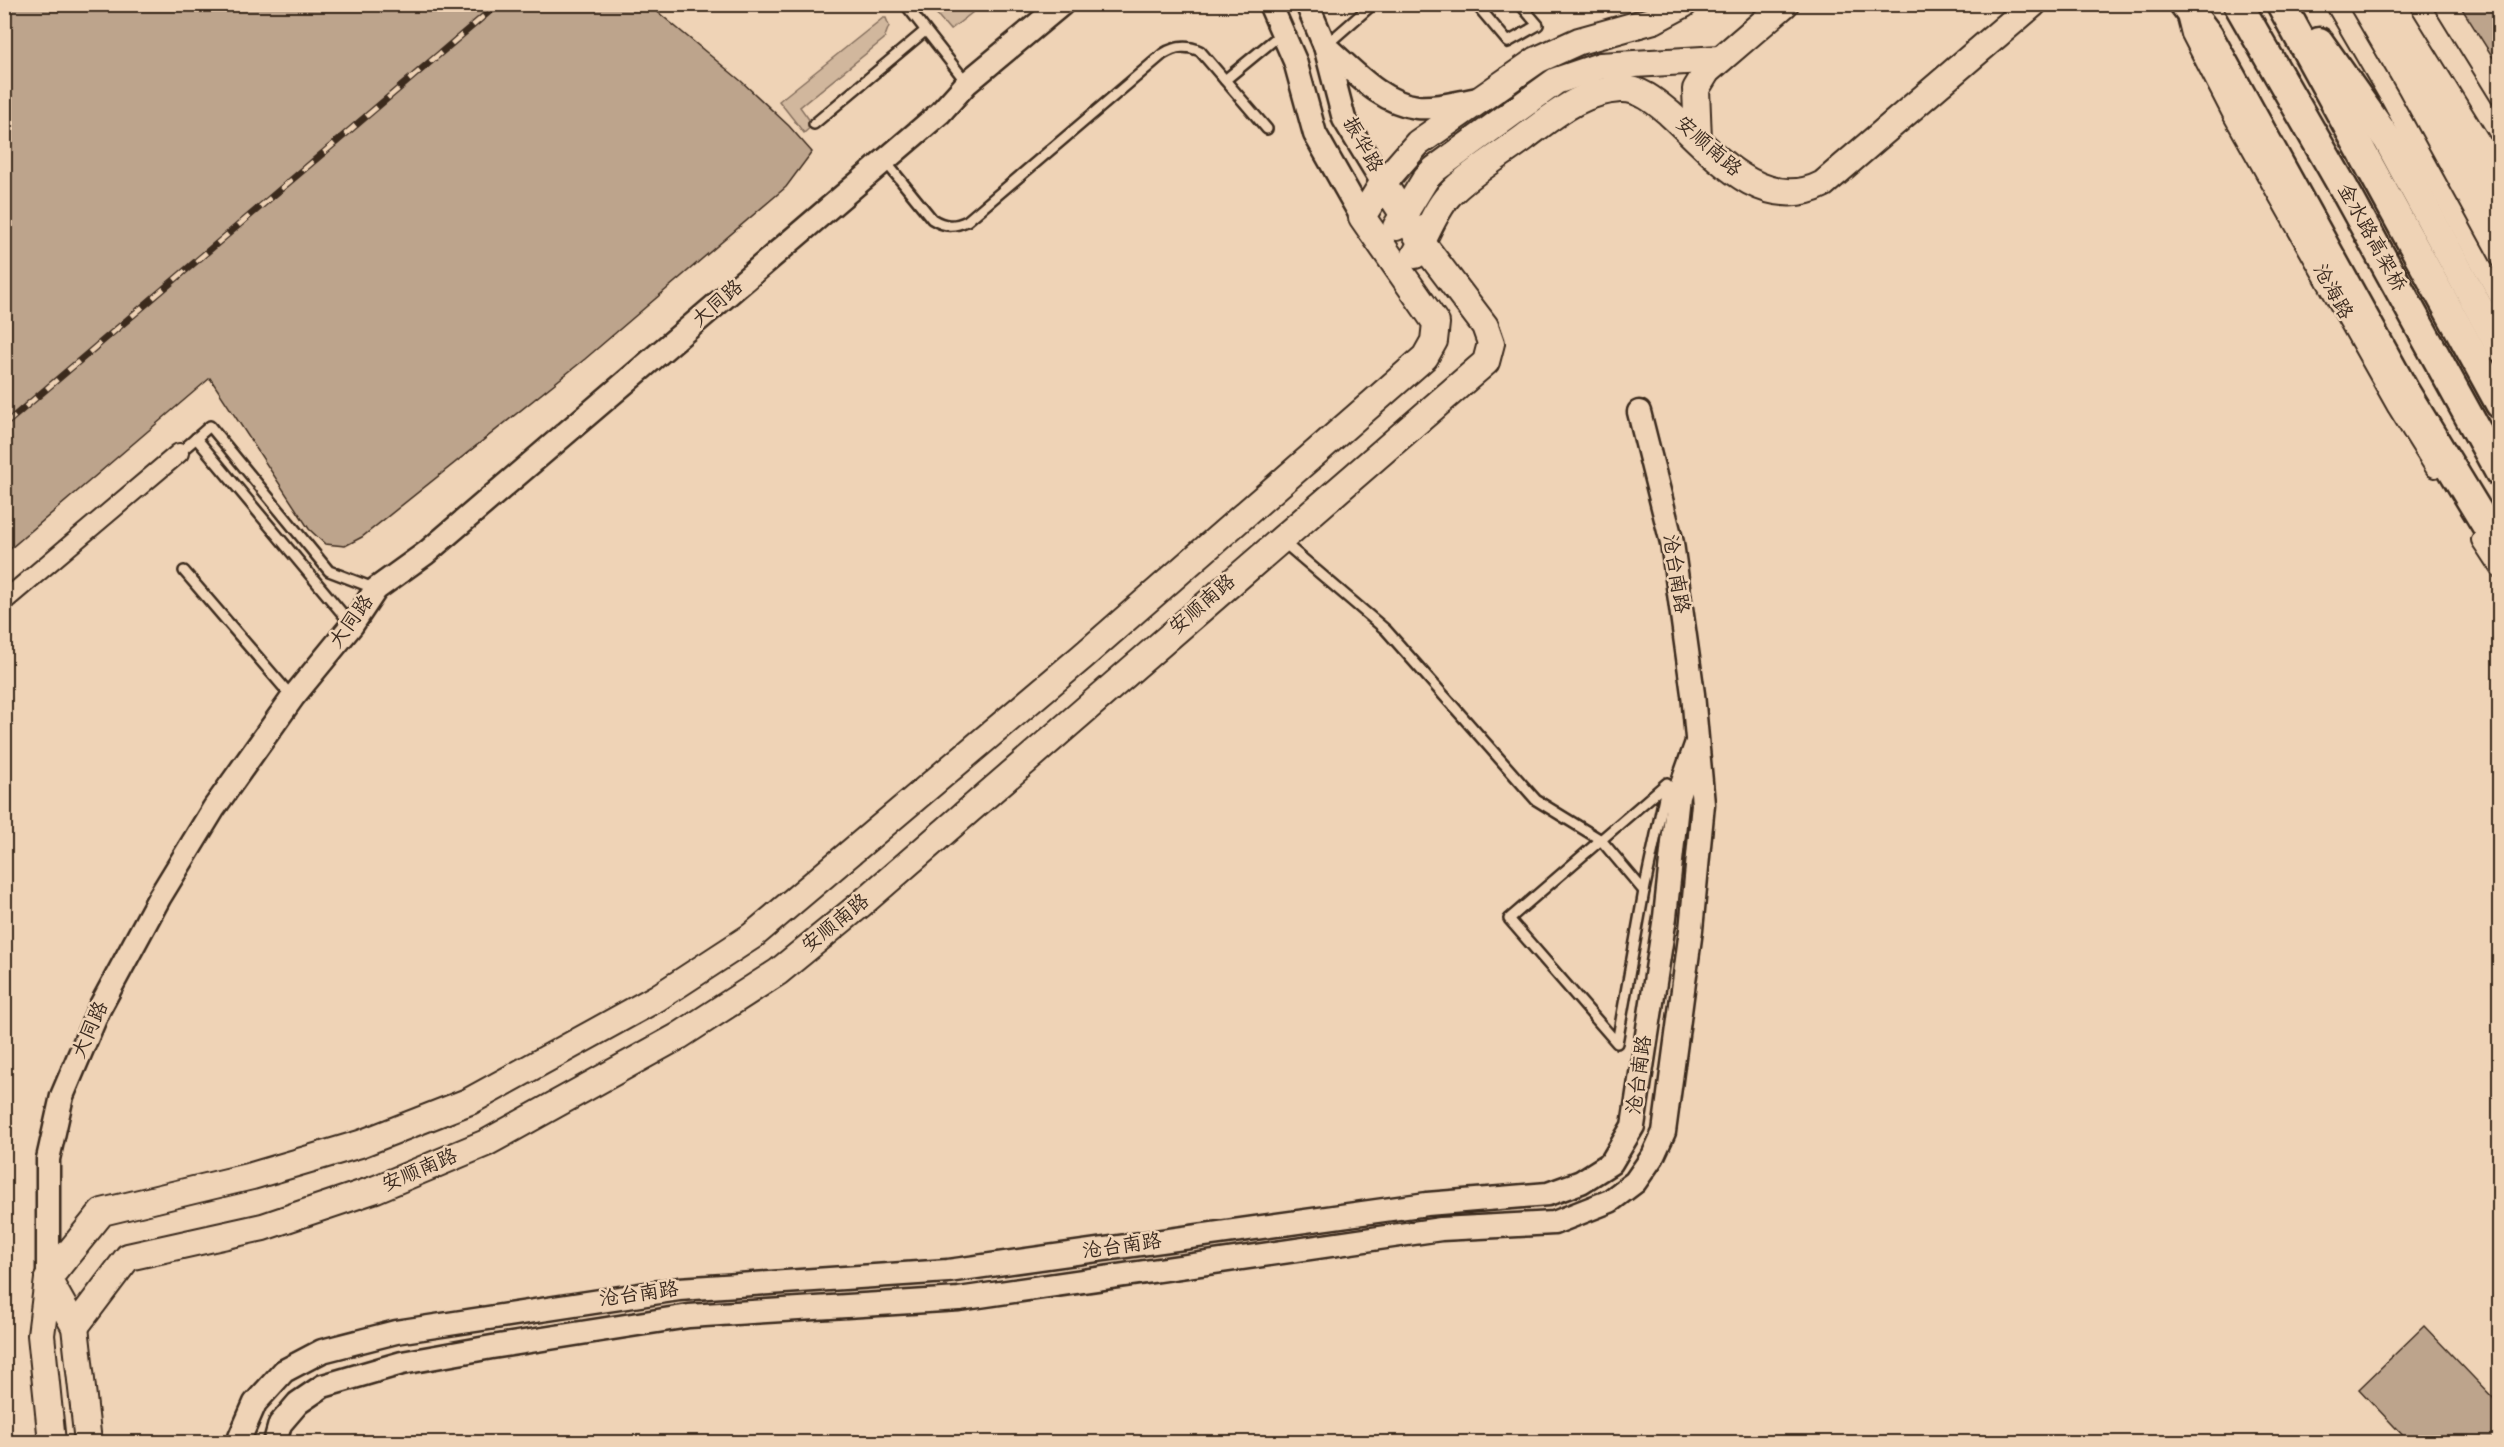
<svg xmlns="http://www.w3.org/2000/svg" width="2504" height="1447" font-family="Kalam,'LXGW WenKai TC',sans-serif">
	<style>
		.green { fill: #d1b79d; stroke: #86705e; stroke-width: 1.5 }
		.building { fill: #bda48c; stroke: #3b2a1e; stroke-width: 1.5 }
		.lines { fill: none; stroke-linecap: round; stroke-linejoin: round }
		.service-casing { stroke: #3b2a1e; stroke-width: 14 }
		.minor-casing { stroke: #3b2a1e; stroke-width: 22 }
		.tertiary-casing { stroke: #3b2a1e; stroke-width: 27 }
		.secondary-casing { stroke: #3b2a1e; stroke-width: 30 }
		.primary-casing { stroke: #3b2a1e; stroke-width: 33 }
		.service { stroke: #efd3b6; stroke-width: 9 }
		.minor { stroke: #efd3b6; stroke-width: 18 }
		.tertiary { stroke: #efd3b6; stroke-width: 22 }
		.secondary { stroke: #efd3b6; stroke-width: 26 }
		.primary { stroke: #efd3b6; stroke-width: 28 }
		.rail-casing { stroke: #3b2a1e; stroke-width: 7 }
		.rail { stroke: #efd3b6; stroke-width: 4.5; stroke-dasharray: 14; stroke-linecap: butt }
		.labels { text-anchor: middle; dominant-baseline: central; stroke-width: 5; stroke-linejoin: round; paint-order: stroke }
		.street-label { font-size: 20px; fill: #3b2a1e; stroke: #efd3b6 }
	</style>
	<rect width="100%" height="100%" fill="#efd3b6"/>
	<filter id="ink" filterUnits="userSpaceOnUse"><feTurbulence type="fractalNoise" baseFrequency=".0167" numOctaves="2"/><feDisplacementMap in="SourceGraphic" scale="12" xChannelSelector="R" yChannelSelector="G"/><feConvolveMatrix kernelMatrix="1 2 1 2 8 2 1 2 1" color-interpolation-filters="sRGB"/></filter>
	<g filter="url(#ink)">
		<g class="green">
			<path d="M929 5H982L950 30Z"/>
			<path d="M883 18H886L889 26 884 39 800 107 813 125 804 133 779 101Z"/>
		</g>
		<g class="building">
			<path d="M4 4H648L741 81 789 126 812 152 786 187 585 359 362 537 345 546 325 544 309 529 210 378 4 554Z"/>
			<path d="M2459 4H2499V67Z"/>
			<path d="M2424 1326 2499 1404V1443H2410L2359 1389Z"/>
		</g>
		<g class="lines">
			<defs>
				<g id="service">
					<path d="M905 4 967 83"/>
					<path d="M1476 4 1508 42 1538 25 1520 4"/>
					<path d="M1325 46 1373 4"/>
					<path d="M1225 80 1281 34"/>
					<path d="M814 124 925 31"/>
					<path d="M885 161 932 219C945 227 954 227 967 221L1163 54C1176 46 1187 45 1200 51L1267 129"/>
					<path d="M196 438 352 625"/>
					<path d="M179 453 210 426 329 571 376 589"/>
					<path d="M1281 540 1386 630 1536 800 1601 840 1644 891"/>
					<path d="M184 571 292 697"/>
					<path d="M1667 783 1644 891 1617 1043 1509 919Z"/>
				</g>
				<g id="minor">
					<path d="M2335 4 2390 98 2500 299"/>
					<path d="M2419 4 2500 135"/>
					<path d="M2187 18 2191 34 2232 114 2397 407 2435 468"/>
					<path d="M2481 540 2500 569"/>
					<path d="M4 601 179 453"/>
				</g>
				<g id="tertiary">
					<path d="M1270 4 1295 61 1315 134 1362 217"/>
					<path d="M1307 4 1325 46 1344 119 1383 183"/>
					<path d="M1325 46C1352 69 1380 103 1417 107 1436 109 1459 102 1478 99"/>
					<path d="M48 1279V1159L62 1096 99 1009 159 898 214 808 293 697 352 625 376 589 426 553 940 113 967 83 1062 4"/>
					<path d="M238 1442 255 1403 284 1371 322 1351 396 1332 679 1289 948 1271 1427 1204 1548 1194 1581 1182 1611 1163 1633 1126 1665 917 1678 796 1696 745"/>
					<path d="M275 1442 280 1424 298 1403 323 1386 402 1363 492 1347 689 1316 959 1299 1441 1229 1554 1223 1610 1201 1635 1182 1653 1156 1664 1132 1691 930 1703 804 1693 694 1672 543 1639 412"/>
				</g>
				<g id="secondary">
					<path d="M1698 139 1696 89 1707 71 1785 4"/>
					<path d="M1396 227 1426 178 1435 169 1556 81 1600 66 1720 59"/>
					<path d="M1415 255C1426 236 1434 212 1449 195 1470 173 1501 155 1525 137 1556 114 1582 91 1621 89 1640 88 1656 102 1669 113 1710 150 1761 216 1823 184L2033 4"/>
					<path d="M48 1279 102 1212 252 1176 360 1144 470 1101 657 998 752 936 1082 657 1425 357 1434 341 1436 323 1362 217 1383 183 1418 143 1537 60 1579 41 1654 20 1684 4"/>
					<path d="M48 1279 75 1327 88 1442"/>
					<path d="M48 1279 41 1335 52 1442"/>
					<path d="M75 1327 128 1257 263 1227 376 1189 486 1143 679 1036 778 972 860 905 1486 362 1491 343 1485 326 1422 243 1383 183"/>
				</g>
				<g id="primary">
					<path d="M2184 4 2208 35 2404 390 2500 548"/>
					<path d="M2238 4 2343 187 2500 473"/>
					<path d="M2281 4 2500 404"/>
					<path d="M2319 42 2388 140 2500 347"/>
				</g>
			</defs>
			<use href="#service" class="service-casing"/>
			<use href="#minor" class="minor-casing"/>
			<use href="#tertiary" class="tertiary-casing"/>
			<use href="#secondary" class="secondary-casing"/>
			<use href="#primary" class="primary-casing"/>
			<use href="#service" class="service"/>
			<use href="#minor" class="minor"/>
			<use href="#tertiary" class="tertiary"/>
			<use href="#secondary" class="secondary"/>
			<use href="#primary" class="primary"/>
			<defs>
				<path id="rail" d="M4 425 498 4"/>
			</defs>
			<use href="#rail" class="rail-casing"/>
			<use href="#rail" class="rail"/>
		</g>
	</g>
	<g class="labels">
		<g class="street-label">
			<text transform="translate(1362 145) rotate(61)">振华路</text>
			<text transform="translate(1708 147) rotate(41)">安顺南路</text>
			<text transform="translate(2371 238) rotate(61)">金水路高架桥</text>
			<text transform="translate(2332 292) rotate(61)">沧海路</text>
			<text transform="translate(718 304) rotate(-41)">大同路</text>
			<text transform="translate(1675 574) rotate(81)">沧台南路</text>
			<text transform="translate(1203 605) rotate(-41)">安顺南路</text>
			<text transform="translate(352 622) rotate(-54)">大同路</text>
			<text transform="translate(836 924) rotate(-39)">安顺南路</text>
			<text transform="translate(91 1030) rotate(-66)">大同路</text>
			<text transform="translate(1640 1075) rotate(-82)">沧台南路</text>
			<text transform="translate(420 1171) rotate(-23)">安顺南路</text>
			<text transform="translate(1122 1247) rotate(-8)">沧台南路</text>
			<text transform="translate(639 1295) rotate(-8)">沧台南路</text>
		</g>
	</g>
	<rect width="2504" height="1447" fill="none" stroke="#efd3b6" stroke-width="24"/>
	<rect x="12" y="12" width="2480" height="1423" fill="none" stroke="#3b2a1e" stroke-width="2" filter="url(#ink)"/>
</svg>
